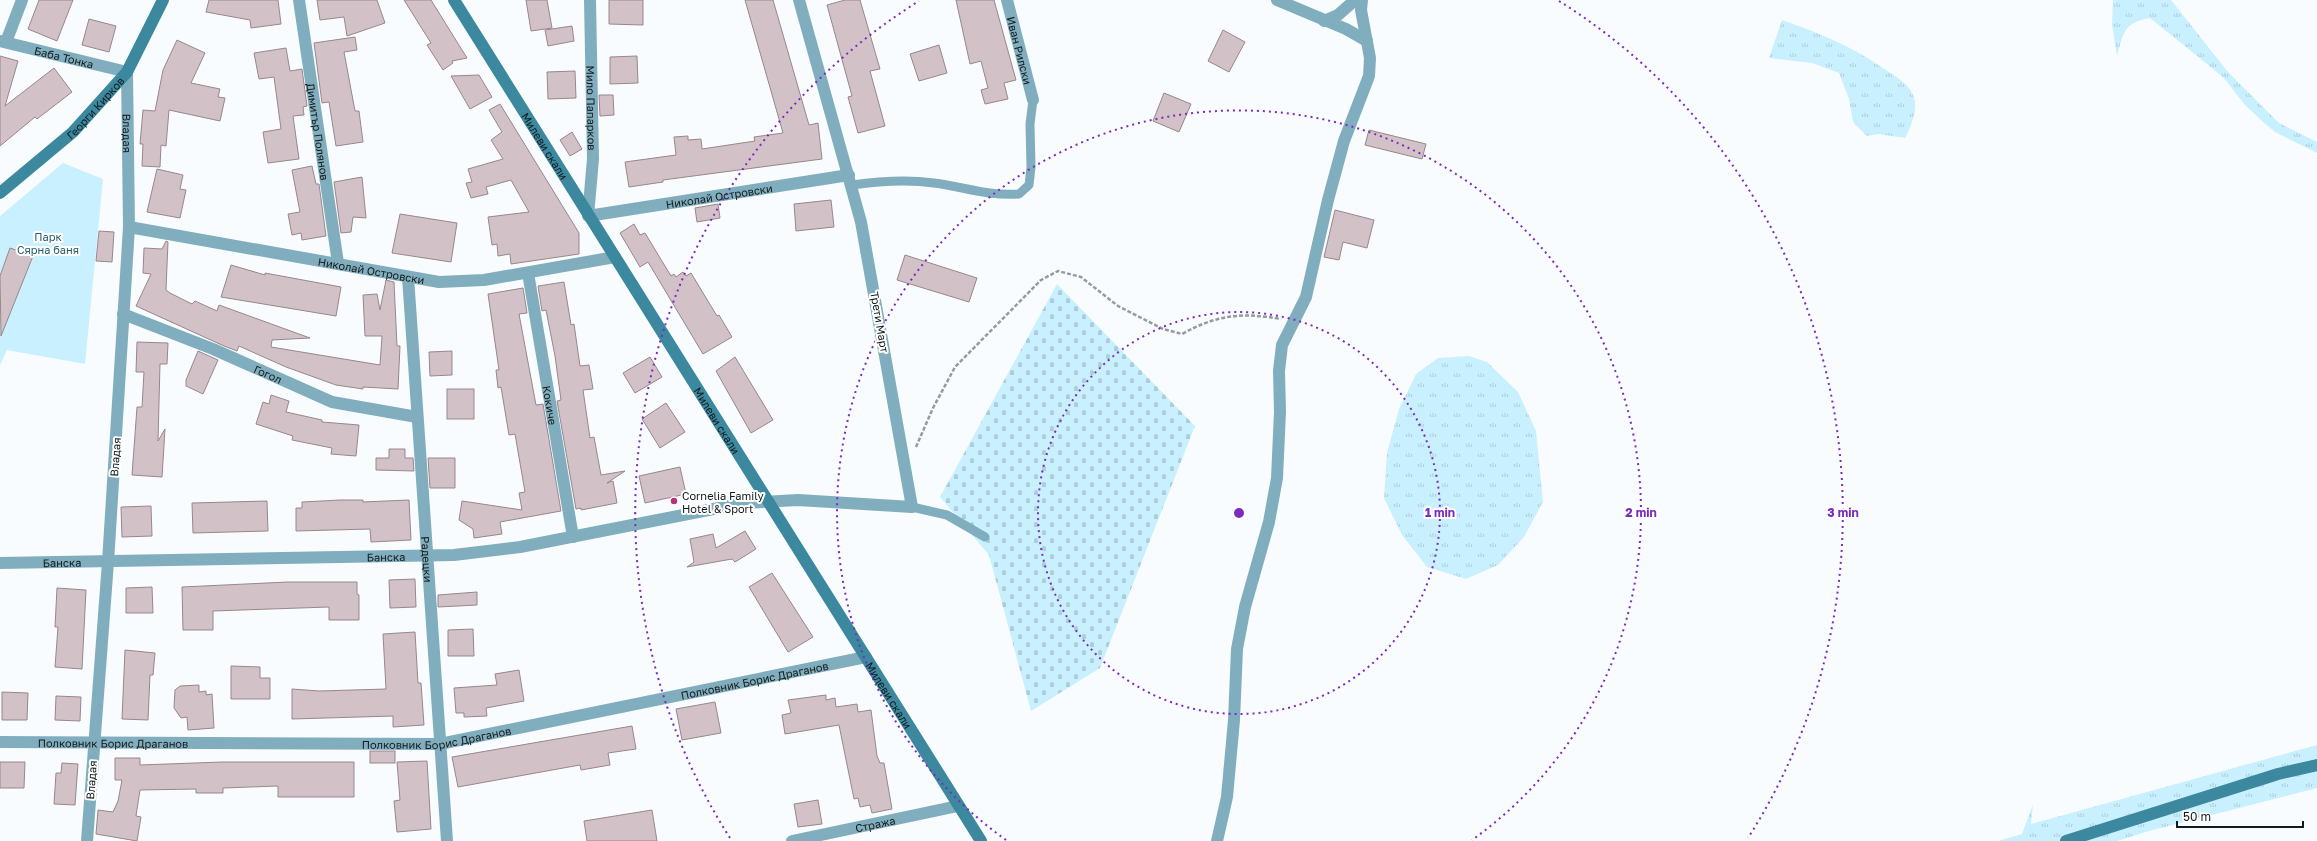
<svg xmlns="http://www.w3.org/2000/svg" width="2317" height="841" font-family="'Golos Text',sans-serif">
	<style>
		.grass { fill: url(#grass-tufts) }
		.cemetery { fill: url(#cemetery-stones) }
		.park { fill: #c9f0fe }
		.building { fill: #d2c1c6; stroke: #97878c }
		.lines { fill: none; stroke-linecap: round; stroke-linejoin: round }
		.path { stroke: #969b9d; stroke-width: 2.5; stroke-dasharray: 4 2; stroke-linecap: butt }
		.lane { stroke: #80aebe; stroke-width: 9 }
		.street { stroke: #80aebe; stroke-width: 12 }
		.secondary { stroke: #3c889f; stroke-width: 12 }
		.ring { fill: none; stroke: #7b2cbf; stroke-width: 2; stroke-dasharray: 2 4 }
		.poi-dot { fill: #ba3272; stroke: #fff; stroke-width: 1.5 }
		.labels { text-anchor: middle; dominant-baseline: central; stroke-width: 4; stroke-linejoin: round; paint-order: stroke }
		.street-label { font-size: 11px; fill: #131a1c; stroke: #fff }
		.park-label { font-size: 11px; fill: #295d6d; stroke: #fff }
		.poi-label { font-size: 11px; fill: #131a1c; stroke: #fff; text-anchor: start }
		.centre { fill: #7b2cbf; stroke: #fff; stroke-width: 2 }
		.ring-label { font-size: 12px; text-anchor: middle; font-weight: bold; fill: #7b2cbf; stroke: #fff; stroke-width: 4; stroke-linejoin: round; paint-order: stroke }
	</style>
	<defs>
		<pattern id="grass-tufts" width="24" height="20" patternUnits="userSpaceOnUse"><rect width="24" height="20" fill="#c9f0fe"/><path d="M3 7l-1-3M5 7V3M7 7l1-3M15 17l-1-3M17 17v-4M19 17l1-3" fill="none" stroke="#accdd9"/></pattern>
		<pattern id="cemetery-stones" width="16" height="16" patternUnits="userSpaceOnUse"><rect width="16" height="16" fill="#c9f0fe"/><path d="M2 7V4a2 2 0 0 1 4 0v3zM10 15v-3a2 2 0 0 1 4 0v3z" fill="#accdd9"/></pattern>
	</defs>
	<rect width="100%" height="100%" fill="#f9fcfe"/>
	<g class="grass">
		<path d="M2113 0H2171L2228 72 2279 123 2317 142V153L2275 132 2262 121 2245 105 2223 77 2150 18C2123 23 2124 32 2117 56L2112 25Z"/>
		<path d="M1782 20C1822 34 1851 46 1886 70 1896 77 1908 83 1913 95 1919 107 1911 127 1905 138L1878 134 1867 136 1853 122 1849 99 1839 73 1812 63 1769 58Z"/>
		<path d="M1469 356 1487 362 1518 392 1536 431 1543 502 1524 537 1498 565 1466 579 1427 567 1402 535 1384 498 1387 453 1399 409 1416 374 1438 358Z"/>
		<path d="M2317 745V788L2149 831 2117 841H1998L2022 834 2033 804 2031 824Z"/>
	</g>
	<path class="cemetery" d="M1057 284 1195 426 1100 668 1031 711 989 555 940 497Z"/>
	<path class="park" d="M63 163 103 179 85 364 7 350 0 365V216Z"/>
	<g class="building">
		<path d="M39 0H73L57 41 28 29Z"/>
		<path d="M209 0H278L281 24 251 28 250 20 206 12Z"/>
		<path d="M317 0H377L385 23 347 36 344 17 320 20Z"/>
		<path d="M404 0H431L467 58 452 61 453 63 443 70 427 45 431 43Z"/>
		<path d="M526 0H547L552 28 531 31Z"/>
		<path d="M609 0H643V25L609 24Z"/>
		<path d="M745 0H773L809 125 818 123 822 159 663 180V182L629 187 625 162 676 155 674 137 688 136V140L701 139 702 149 755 141 754 137 783 133Z"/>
		<path d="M845 0H860L880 69 870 71 885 126 858 133 848 97 852 96 827 5Z"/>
		<path d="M956 0H994L1016 80 1004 83 1008 99 985 104 981 90 988 88 981 61 970 64Z"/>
		<path d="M89 19 116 26 109 52 82 45Z"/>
		<path d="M572 26 574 41 548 46 545 30Z"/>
		<path d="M1223 30 1245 42 1229 72 1208 61Z"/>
		<path d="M355 37 357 50 344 52 355 111H359L363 142 336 146 329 102 322 103 314 43Z"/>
		<path d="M177 40 205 53 191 83 220 89 218 97 225 98 220 121 169 110 166 146 161 145 160 167 142 166 143 144H140L143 110 155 111 163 70Z"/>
		<path d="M939 45 947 73 919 81 910 54Z"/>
		<path d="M286 48 290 71 302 69 307 106 303 107 304 115 293 116 299 159 268 163 263 132 281 129 274 77 259 79 254 53Z"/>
		<path d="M0 56 18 61 5 106 54 68 72 92 37 119 35 117 0 146Z"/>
		<path d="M637 56 638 83 610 84V57Z"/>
		<path d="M575 71 576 98 548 99 547 72Z"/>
		<path d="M479 75 492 97 470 109 451 76Z"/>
		<path d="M1164 93 1191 104 1179 132 1153 121Z"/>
		<path d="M599 95H613L614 115 600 116Z"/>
		<path d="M500 104 579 233V254L511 264 510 254 498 256 497 244 492 245 488 217 529 212 511 180 486 187 488 194 471 198 466 183 472 182 468 169 503 159 491 140 502 132 489 110Z"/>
		<path d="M1369 130 1426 144 1422 159 1365 145Z"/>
		<path d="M572 132 582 149 570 156 560 140Z"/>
		<path d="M312 166 316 184H319L326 236 302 240 301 233 292 235 288 214 300 212 292 170Z"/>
		<path d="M157 169 183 175 180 189 186 190 180 218 147 212Z"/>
		<path d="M362 177 366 218 353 217 351 232 341 233 334 182Z"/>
		<path d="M831 200 834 227 796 231 794 204Z"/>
		<path d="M718 204 720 218 697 222 695 208Z"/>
		<path d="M1335 210 1374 220 1367 248 1343 242 1339 260 1324 257Z"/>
		<path d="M400 214 457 223 451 262 392 253Z"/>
		<path d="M634 224 640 235 645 233 671 276 674 274 676 277 683 272 686 276 691 273 717 316 719 315 732 337 703 354 648 262 640 267 620 233Z"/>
		<path d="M99 231 114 232 112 262 96 261Z"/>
		<path d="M166 241 168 242 166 290 170 293 192 304 195 301 217 311 219 305 310 338 272 340 271 347 380 365 382 336H365L363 295 377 294 380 310 386 280 394 282 397 346H400L398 389 363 387V389L336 385 286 367 239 346 237 351 224 346 136 306 151 274 143 273 144 248 162 249Z"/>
		<path d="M10 248 33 256 1 336 0 276Z"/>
		<path d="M905 255 977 278 969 302 897 280Z"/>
		<path d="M231 265 265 275V273L341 287 336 316 221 297Z"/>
		<path d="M564 282 571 325 574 324 580 366 589 365 593 389 583 390 590 438 594 437 601 475 625 471 607 483 613 481 617 503 581 510V508L576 509 557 401 561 400 555 356 546 310 542 311 538 286Z"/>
		<path d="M523 288 527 313 519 314 536 405 543 404 561 511 500 522 502 534 474 538 473 529 459 520 462 501 522 510 519 493 525 492 515 434 509 435 501 387 498 388 496 370H499L488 294Z"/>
		<path d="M137 342 168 343 167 364H160L158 441 165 429 162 477 132 475 137 407H142L144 372H136Z"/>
		<path d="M198 351 218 360 203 394 186 386V380Z"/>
		<path d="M452 351V375L430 376 429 352Z"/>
		<path d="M650 357 662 377 635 393 623 373Z"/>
		<path d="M735 357 773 420 751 433 716 371Z"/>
		<rect x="447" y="389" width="27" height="30"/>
		<path d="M271 395 289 401 286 412 322 420V422L359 425 356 456 331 454 332 448 292 440 293 436 256 424 263 402 269 404Z"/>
		<path d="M666 403 685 432 660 448 642 419Z"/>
		<path d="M389 449H405V458H413L414 471 376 470V458H389Z"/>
		<path d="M428 458H455V488H430Z"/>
		<path d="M680 467 686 494 645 503 639 476Z"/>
		<path d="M340 500H363V502L409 500 411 540 371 542 370 529 296 531V508H302V502Z"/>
		<path d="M267 501 268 531 193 533 192 503Z"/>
		<path d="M151 506 152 536 122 537 121 507Z"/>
		<path d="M745 531 756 549 735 562 732 559 687 567 694 562 690 539 713 534 716 548Z"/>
		<path d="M772 573 813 637 788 652 749 587Z"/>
		<path d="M415 579 416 607 390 608 389 580Z"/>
		<path d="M288 582H357V594L359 595V620H329V607L213 611V630H183L182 587Z"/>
		<path d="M152 587 153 613H126V588Z"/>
		<path d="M57 588 86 590 82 669 55 667 58 627H55Z"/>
		<path d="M477 592V605L438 607V595Z"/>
		<path d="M473 629 474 656H448V630Z"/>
		<path d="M415 632 418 683H421L424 725 393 727V716L292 719V689L319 691 386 689 383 634Z"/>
		<path d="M125 650 155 653 153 675H150L148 720 122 719Z"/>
		<path d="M231 666 260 667V678H270V699H231Z"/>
		<path d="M519 670 524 701 486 708 487 716 464 717V713H456L454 688 497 685 495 674Z"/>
		<path d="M199 685V692L206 691V695L212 694 214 728 188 730 187 717 181 718 174 708 175 690 180 686Z"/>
		<path d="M2 692 28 693 27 720H2Z"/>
		<path d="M826 695V700L835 698 836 707 857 704 858 712 871 710 877 756 880 763H884L892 809 872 813 870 805 860 807 858 798 854 799 839 725 785 734 782 715 791 713 788 700Z"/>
		<path d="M56 696 81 697 80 721 55 720Z"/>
		<path d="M715 702 721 733 682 740 676 709Z"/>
		<path d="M632 726 636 749 608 753 610 765 581 770 580 765 458 787 452 757Z"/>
		<rect x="370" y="751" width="25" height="12"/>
		<path d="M115 758H140V765L222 762H354V797H278V786L223 788V793H196V789L140 790 136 816 141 817 137 841 96 834 98 810 113 812 118 801 122 780H115Z"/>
		<path d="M427 761 431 829 397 832 394 801 400 800 397 762Z"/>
		<path d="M0 762H25L24 788H0Z"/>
		<path d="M62 763 78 764 75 805 54 804 56 773H61Z"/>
		<path d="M818 800 822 824 798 827 794 804Z"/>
		<path d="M652 810 657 841H587L584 821Z"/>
	</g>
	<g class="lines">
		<path class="path" d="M916 447 933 408 955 367 1041 280 1058 271 1081 277 1118 306 1163 329 1182 334C1216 315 1242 312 1281 319"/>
		<g class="lane">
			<path d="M852 185C880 181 906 179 934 183 965 187 986 196 1019 194L1029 185 1031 167 1030 124 1033 100"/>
			<path d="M912 507 947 515 985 537"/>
		</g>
		<g class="street">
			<path id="s1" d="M299 0 338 263"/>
			<path id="s2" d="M590 0 593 159 588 216 849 175"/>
			<path id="s3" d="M1007 0 1033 100"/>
			<path d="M1277 0 1346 29 1367 41"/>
			<path d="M1324 21 1338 15 1355 0"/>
			<path id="s4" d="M0 41 127 72 129 227 108 562 87 841"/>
			<path d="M6 42 22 0"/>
			<path id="s5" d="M129 227 439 282 484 280 615 257"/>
			<path id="s6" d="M528 273 573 537"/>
			<path id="s7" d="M408 277 447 841"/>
			<path id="s8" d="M123 314 213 349 332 402 417 417"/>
			<path id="s9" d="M0 563 454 555 520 547 744 503 798 500 912 507 861 222 799 0"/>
			<path id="s10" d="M0 742 440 744 866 657"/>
			<path id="s11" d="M792 841 958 806"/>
			<path d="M1217 841 1227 797 1234 720 1237 649 1245 607 1269 522 1277 478 1280 412 1279 371 1282 345 1306 297 1328 200 1344 141 1369 76 1370 58 1361 10 1362 0"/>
		</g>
		<g class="secondary">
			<path id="s12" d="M454 0 981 841"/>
			<path id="s13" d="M0 193 73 132 127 72 163 0"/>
			<path d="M2066 841 2278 774 2317 765"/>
		</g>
	</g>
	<g class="ring">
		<circle cx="1239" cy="513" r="201"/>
		<path d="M1006 840A402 402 0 1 1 1472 840"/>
		<path d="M730 838A604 604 0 0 1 919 1M1559 1A604 604 0 0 1 1748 838"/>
	</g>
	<circle class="poi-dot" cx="674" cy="501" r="4"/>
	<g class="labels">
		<g class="street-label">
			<text stroke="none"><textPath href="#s3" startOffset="52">Иван Рилски</textPath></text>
			<text stroke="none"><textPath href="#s4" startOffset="66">Баба Тонка</textPath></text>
			<text stroke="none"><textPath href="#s13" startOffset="128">Георги Кирков</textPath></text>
			<text stroke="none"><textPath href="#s2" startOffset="108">Мило Папарков</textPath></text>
			<text stroke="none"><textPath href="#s1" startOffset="133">Димитър Полянов</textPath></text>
			<text stroke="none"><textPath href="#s4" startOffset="192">Владая</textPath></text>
			<text stroke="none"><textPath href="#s12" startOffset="172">Милеви скали</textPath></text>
			<text stroke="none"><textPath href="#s2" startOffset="349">Николай Островски</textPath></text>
			<text stroke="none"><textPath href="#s5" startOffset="246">Николай Островски</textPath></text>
			<text transform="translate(880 322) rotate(80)">Трети Март</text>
			<text stroke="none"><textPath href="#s8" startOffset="157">Гогол</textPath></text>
			<text stroke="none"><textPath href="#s6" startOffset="134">Кокиче</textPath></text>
			<text stroke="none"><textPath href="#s12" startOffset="496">Милеви скали</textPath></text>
			<text transform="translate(115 457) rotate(-86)">Владая</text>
			<text stroke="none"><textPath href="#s9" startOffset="386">Банска</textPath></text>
			<text stroke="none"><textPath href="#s7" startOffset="283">Радецки</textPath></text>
			<text stroke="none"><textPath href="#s9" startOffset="62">Банска</textPath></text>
			<text stroke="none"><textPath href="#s10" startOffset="761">Полковник Борис Драганов</textPath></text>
			<text stroke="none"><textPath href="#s12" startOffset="820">Милеви скали</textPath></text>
			<text stroke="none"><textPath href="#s10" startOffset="437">Полковник Борис Драганов</textPath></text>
			<text stroke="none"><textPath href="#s10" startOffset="113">Полковник Борис Драганов</textPath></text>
			<text transform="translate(91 780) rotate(-86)">Владая</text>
			<text stroke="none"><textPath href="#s11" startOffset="85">Стража</textPath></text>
		</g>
		<g class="park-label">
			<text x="48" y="236">Парк<tspan x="48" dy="13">Сярна баня</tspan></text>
		</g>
		<g class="poi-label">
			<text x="682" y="495">Cornelia Family<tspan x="682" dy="13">Hotel &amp; Sport</tspan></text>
		</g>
	</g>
	<circle cx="1239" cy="513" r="6" class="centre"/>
	<g class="ring-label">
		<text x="1440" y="517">1 min</text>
		<text x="1641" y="517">2 min</text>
		<text x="1843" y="517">3 min</text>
	</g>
	<path d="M2177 821v6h126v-6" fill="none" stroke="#131a1c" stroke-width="2"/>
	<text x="2183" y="821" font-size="12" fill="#131a1c" stroke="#ffffff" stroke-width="3" paint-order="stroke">50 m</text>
</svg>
